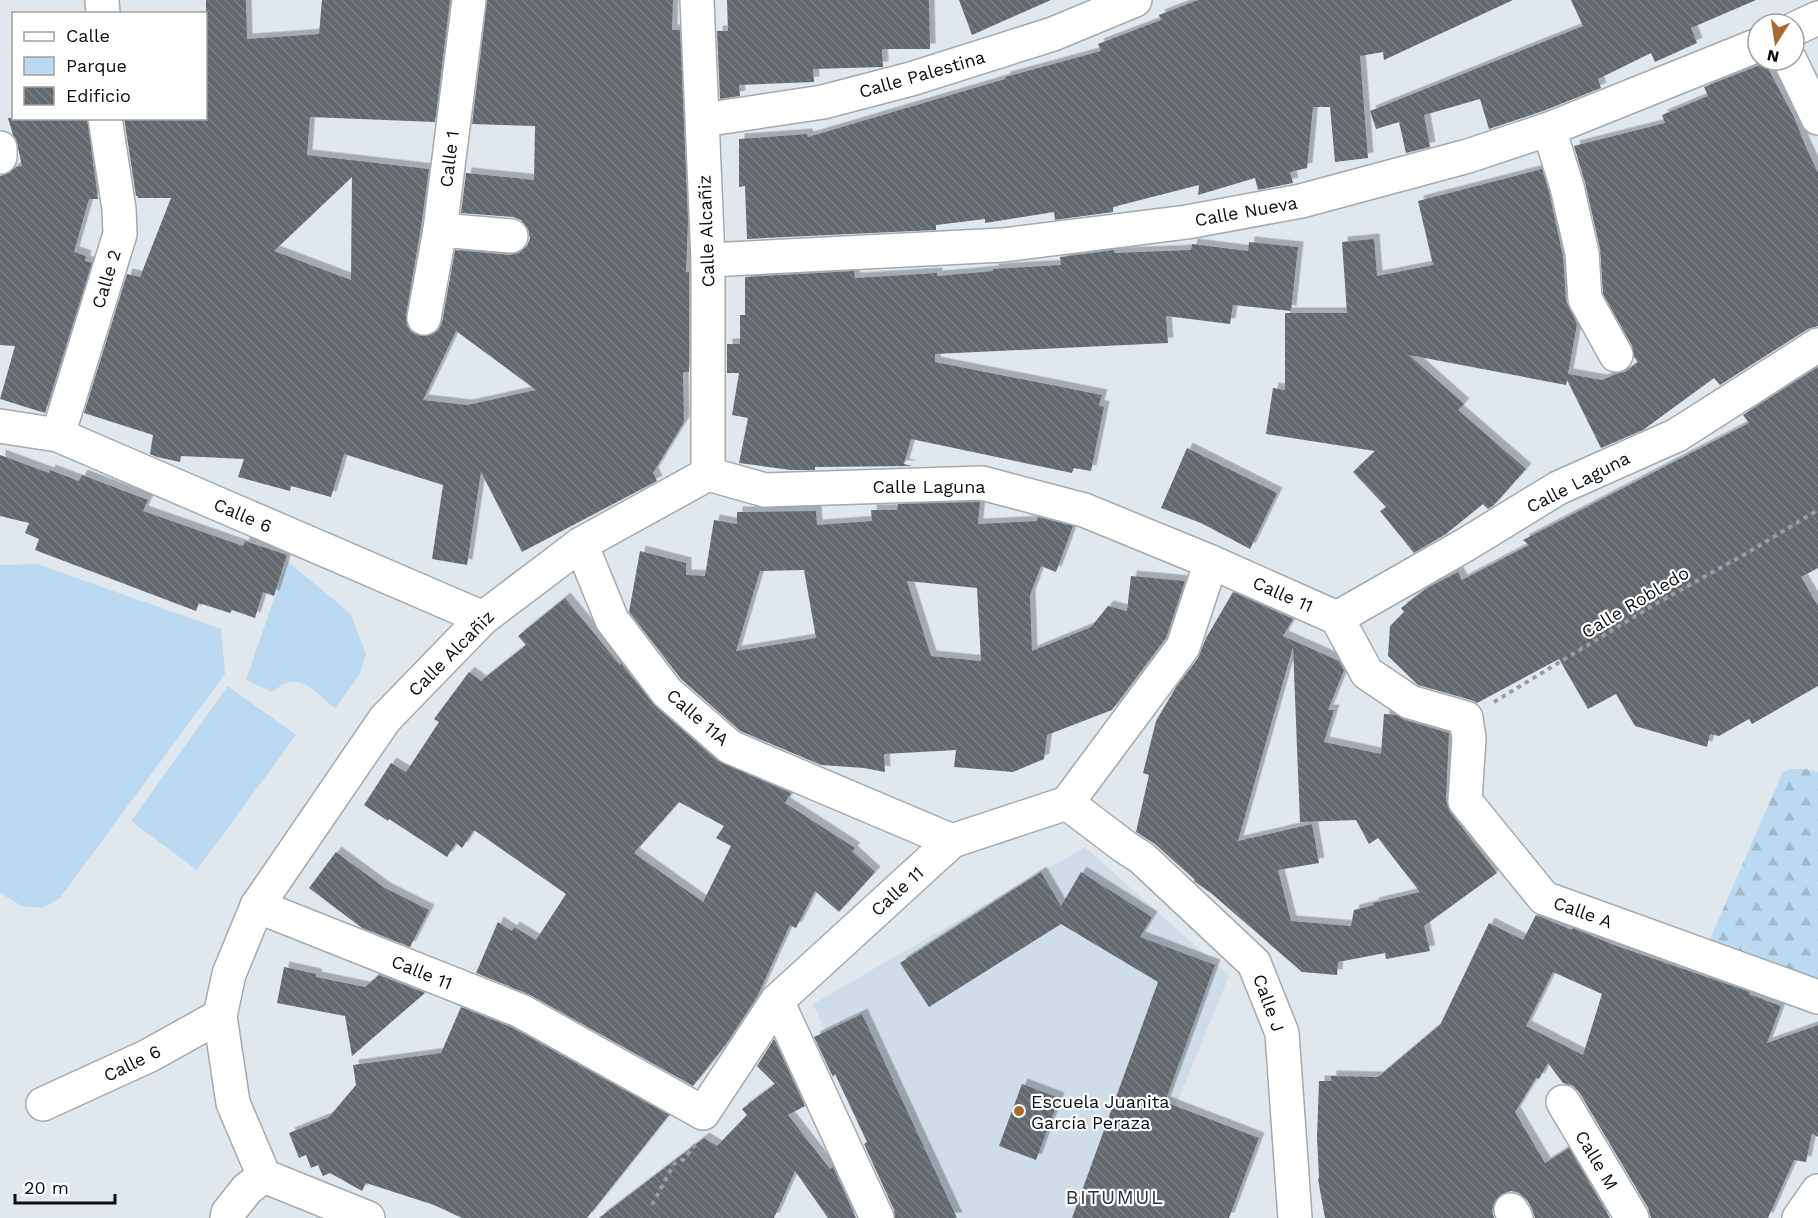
<svg xmlns="http://www.w3.org/2000/svg" width="1818" height="1218" font-family="'Work Sans',sans-serif">
	<style>
		.built { fill: #cfdde8 }
		.forest { fill: url(#forest-firs) }
		.park { fill: #bbd9f0 }
		.building { fill: url(#building-back-hatch); fill-rule: evenodd; filter: url(#shadow) }
		.lines { fill: none; stroke-linecap: round; stroke-linejoin: round }
		.minor-casing { stroke: #a2aab0; stroke-width: 36 }
		.path { stroke: #989ea3; stroke-width: 4; stroke-dasharray: 4.5 4.5; stroke-linecap: butt }
		.minor { stroke: #fff; stroke-width: 33 }
		.poi-dot { fill: #a96a30; stroke: #fff; stroke-width: 2 }
		.labels { text-anchor: middle; dominant-baseline: central; stroke-width: 4.5; stroke-linejoin: round; paint-order: stroke }
		.street-label { font-size: 18px; fill: #0b0e10; stroke: #fff }
		.poi-label { font-size: 18px; fill: #0b0e10; stroke: #fff; text-anchor: start }
		.neighbourhood-label { font-size: 20px; letter-spacing: 1.5px; fill: #2e3439; stroke: #fff }
	</style>
	<defs>
		<pattern id="forest-firs" width="22" height="20" patternUnits="userSpaceOnUse" patternTransform="scale(1.5)"><rect width="22" height="20" fill="#bbd9f0"/><path d="M5 1l3.5 6h-7zM16 11l3.5 6h-7z" fill="#9fb9cd"/></pattern>
		<pattern id="building-back-hatch" width="6" height="6" patternUnits="userSpaceOnUse" patternTransform="scale(1.5)"><rect width="6" height="6" fill="#62686e"/><path d="M-1 5l2 2M0 0l6 6M5-1l2 2" fill="none" stroke="#7b8084"/></pattern>
		<filter id="shadow"><feDropShadow dx="5.5" dy="-5.5" stdDeviation="0" flood-color="#0004"/></filter>
	</defs>
	<rect width="100%" height="100%" fill="#e0e8ee"/>
	<path class="built" d="M1085 847 1229 976 1130 1218H913L813 1004Z"/>
	<path class="forest" d="M1791 769H1805L1818 772V988L1706 948 1783 772Z"/>
	<g class="park">
		<path d="M287 561 351 614 366 654 360 674 335 708C312 690 300 669 272 692L246 680Z"/>
		<path d="M37 564 221 629 225 674 59 899 42 908 22 906 0 893V565Z"/>
		<path d="M228 686 296 735 197 870 131 821Z"/>
	</g>
	<g class="building">
		<path d="M206 0H246L247 39 319 34 322 0H450L435 122 310 117 307 155 429 169 421 227 406 315 407 325 411 332 421 336 431 335 438 331 442 322 455 250 510 255 519 253 527 246 530 238 528 229 521 220 513 217 461 213 466 173 534 180 535 126 472 124 487 0H673L672 30H680L688 221 686 272H689V372H683L684 422 653 473 657 481 522 552 481 472 467 565 432 559 443 485 344 454 331 497 291 486 290 491 238 477 244 459 181 456 180 462 157 457 150 454 153 435 84 413 127 274 140 277 171 198H138V196H136L124 118H206ZM352 177 351 280 274 251ZM456 331 536 390 467 405 423 400Z"/>
		<path d="M727 0H929L930 49H882L883 67 813 69 814 82 739 85 740 96 720 99 717 31H728Z"/>
		<path d="M959 0H1051L972 35Z"/>
		<path d="M1198 0H1513L1384 60 1383 52 1360 56 1368 158 1335 162 1330 107H1313L1307 168 1290 172 1293 183 1258 190 1255 178 1198 195 1199 185 1113 207V212L1055 220 1054 212 985 223V219L936 225V230L747 239 745 186 739 187V139L807 134 808 137 1005 79V77L1101 51 1098 44 1161 20 1159 15Z"/>
		<path d="M1571 0H1756L1691 28 1697 43 1655 62 1651 53 1598 79 1601 88 1543 111 1489 129 1480 99 1424 115 1430 147 1406 153 1399 122 1376 129 1370 111 1583 26Z"/>
		<path d="M1765 63 1794 117 1805 145 1818 173V326L1808 329 1720 385 1714 378 1643 430 1601 448 1567 380 1566 385 1409 355 1464 404 1458 410 1526 469 1494 505 1488 509 1483 504 1446 534 1414 553 1380 511 1386 507 1353 472 1375 451 1266 434 1273 388 1285 390V313H1347L1342 242 1374 239 1377 276 1433 265 1418 201 1542 169 1549 192 1563 256 1566 301 1577 324 1568 374 1602 380 1616 374 1625 372 1638 362 1634 357 1632 346 1603 294 1600 249 1585 183 1574 146 1665 123 1662 115 1708 96 1704 87Z"/>
		<path d="M8 118H87L98 199H89L74 252 86 256 85 261 92 263 45 413 0 399 15 346 0 345V176L9 173 16 167 22 166 16 139 13 135Z"/>
		<path d="M1249 242 1298 247 1291 311 1233 305 1230 324 1166 316 1168 343 935 354V362L1102 395 1099 405 1104 407 1091 471 1074 468 1072 473 911 439 904 464 912 466 815 467V470H791L739 463 748 418 732 415 739 373H727V344H740V315H745V277L854 271 855 278 937 273V276L993 271V269L1061 265 1060 257 1114 250V253L1191 250 1192 244 1248 251Z"/>
		<path d="M1818 367V568L1801 577 1818 606V686L1752 724 1749 719 1719 736 1710 734 1707 747 1635 726 1616 694 1588 709 1559 659 1477 703 1471 700 1418 685 1388 656 1390 626 1404 612 1401 608 1427 588 1458 572 1462 580 1529 545 1523 540 1749 423 1743 415Z"/>
		<path d="M1187 448 1277 493 1250 549 1201 523 1161 508Z"/>
		<path d="M0 455 49 473 50 470 79 481 82 475 148 500 143 511 243 546 245 541 287 555 274 596 263 592 255 618 232 610 230 613 199 603 196 611 35 550 39 539 25 533 29 523 0 516Z"/>
		<path d="M980 502 978 524 1037 521 1038 517 1073 526 1056 572 1041 566 1030 595 1032 651 1091 627 1108 606 1127 611 1131 576 1185 581 1166 638 1112 710 1047 735 1044 759 1013 772 954 767 956 750 884 754 885 772 864 768 821 765 740 731 681 679 629 612 640 551 686 563V575L705 576 714 520 737 524V512L816 511 817 525 872 521 871 510H897L898 504ZM804 570 816 638 736 651 760 571ZM907 581 977 588 981 661 931 656Z"/>
		<path d="M1233 592 1293 619 1283 636 1339 661 1344 670 1328 710H1334L1324 742 1381 754 1384 714 1396 715 1405 720 1449 733 1446 800 1450 812 1497 873 1424 926 1430 951 1386 959 1385 953 1338 962 1337 975 1302 972 1211 893 1195 882 1194 881 1195 880 1155 844 1136 832 1149 775 1143 773 1156 721 1176 687 1198 658 1206 638ZM1293 647 1300 822 1356 820 1369 844 1378 838 1420 892 1373 903 1374 905 1354 910 1351 926 1291 921 1278 870 1319 863 1312 824 1238 841Z"/>
		<path d="M565 598 620 665 621 663 655 706 718 761 791 793 785 803 855 848 852 851 875 872 839 912 815 891 796 928 790 925 757 997 726 1044 693 1086 530 995 476 973 498 922 512 931 514 927 536 940 566 894 474 830 462 848 456 843 447 857 389 819 388 821 364 805 391 763 406 772 439 722 434 719 469 672 481 681 526 645 518 636ZM679 802 724 826 716 838 731 846 703 902 634 853Z"/>
		<path d="M336 852 385 888 429 910 410 947 362 928 309 888Z"/>
		<path d="M1041 872 1061 906 1081 872 1152 917 1140 937 1215 965 1165 1102 1259 1138 1229 1218H1072L1158 982 1061 924 929 1007 900 963Z"/>
		<path d="M1536 915 1572 930 1573 928 1614 945 1750 992 1749 994 1781 1006 1767 1043 1818 1025V1137L1812 1133 1806 1162 1794 1160 1768 1218H1651L1648 1208 1579 1092 1573 1086 1563 1083 1548 1063 1539 1079 1536 1078 1515 1112 1545 1163 1569 1148 1610 1218H1535L1532 1209 1527 1200 1519 1193 1511 1191 1502 1194 1495 1201 1492 1210 1494 1218H1325L1318 1179 1319 1178 1317 1137 1319 1081H1331V1076L1378 1077 1442 1023H1441L1489 923 1523 940ZM1553 972 1602 994 1583 1055 1526 1026Z"/>
		<path d="M284 967 316 974V977L365 987 379 975 425 993 352 1056 345 1016 277 1003Z"/>
		<path d="M461 1007 513 1028 669 1115 587 1218H462L434 1205 366 1183 362 1191 330 1173 323 1176 318 1165 311 1168 306 1155 299 1158 289 1133 329 1117 356 1085 353 1065 441 1053Z"/>
		<path d="M862 1014 957 1218H895L894 1210 864 1144 867 1142 835 1074 833 1077 814 1037Z"/>
		<path d="M774 1039 805 1106 788 1115 830 1169 833 1167 856 1218H828L795 1171 774 1218H599L704 1138 717 1146 747 1115 742 1109 775 1084 757 1066Z"/>
		<path d="M1022 1084 1059 1098 1036 1160 999 1146Z"/>
	</g>
	<g class="lines">
		<defs>
			<g id="minor">
				<path d="M102 0 103 14"/>
				<path d="M697 0 708 260V474"/>
				<path d="M1794 29 1818 18"/>
				<path d="M1790 60 1818 118"/>
				<path d="M703 120 823 102 911 79 1053 34 1135 0"/>
				<path d="M1549 129 1567 187 1582 253 1585 299 1616 355"/>
				<path d="M0 148V157"/>
				<path d="M440 230 511 236"/>
				<path d="M708 260 1003 245 1187 222 1301 201 1468 156 1549 129 1758 45"/>
				<path d="M424 318 440 230 469 0"/>
				<path d="M0 426 58 435 483 618"/>
				<path d="M58 435 120 234 119 209 105 118"/>
				<path d="M708 474 765 490 982 483 1084 510 1211 562 1337 618 1367 673 1410 702 1466 718 1469 738 1465 801 1544 898 1818 997"/>
				<path d="M581 544 612 620 667 692 730 747 952 841"/>
				<path d="M1337 618 1465 545 1558 488 1677 435 1818 345"/>
				<path d="M1067 803 1125 847 1142 858 1254 963 1282 1033 1295 1218"/>
				<path d="M257 906 521 1011 703 1113 777 1001 952 841 1067 803 1183 647 1211 562"/>
				<path d="M777 1001 877 1218"/>
				<path d="M1563 1102 1632 1218"/>
				<path d="M43 1104 148 1056 220 1016"/>
				<path d="M1511 1210 1516 1218"/>
				<path d="M227 1218 228 1213 247 1189 264 1176"/>
				<path d="M368 1218 264 1176 233 1103 220 1016 229 974 257 906 385 719 483 618 581 544 708 474"/>
				<path d="M1799 1218 1818 1191"/>
			</g>
		</defs>
		<use href="#minor" class="minor-casing"/>
		<g class="path">
			<path d="M1494 702 1652 606 1747 553 1818 510"/>
			<path d="M652 1205 674 1164 684 1159 695 1145"/>
		</g>
		<use href="#minor" class="minor"/>
	</g>
	<circle class="poi-dot" cx="1019" cy="1111" r="6"/>
	<g class="labels">
		<g class="street-label">
			<text transform="translate(922 74) rotate(-16)">Calle Palestina</text>
			<text transform="translate(449 159) rotate(-83)">Calle 1</text>
			<text transform="translate(1246 211) rotate(-10)">Calle Nueva</text>
			<text transform="translate(706 231) rotate(-92)">Calle Alcañiz</text>
			<text transform="translate(106 279) rotate(-73)">Calle 2</text>
			<text transform="translate(1578 482) rotate(-27)">Calle Laguna</text>
			<text x="929" y="486">Calle Laguna</text>
			<text transform="translate(243 515) rotate(23)">Calle 6</text>
			<text transform="translate(1283 594) rotate(24)">Calle 11</text>
			<text transform="translate(1635 602) rotate(-31)">Calle Robledo</text>
			<text transform="translate(451 653) rotate(-45)">Calle Alcañiz</text>
			<text transform="translate(698 717) rotate(41)">Calle 11A</text>
			<text transform="translate(897 891) rotate(-42)">Calle 11</text>
			<text transform="translate(1583 912) rotate(20)">Calle A</text>
			<text transform="translate(422 972) rotate(22)">Calle 11</text>
			<text transform="translate(1269 1003) rotate(70)">Calle J</text>
			<text transform="translate(132 1063) rotate(-26)">Calle 6</text>
			<text transform="translate(1597 1160) rotate(59)">Calle M</text>
		</g>
		<g class="poi-label">
			<text x="1031" y="1101">Escuela Juanita<tspan x="1031" dy="21">García Peraza</tspan></text>
		</g>
		<g class="neighbourhood-label">
			<text x="1115" y="1197">BITUMUL</text>
		</g>
	</g>
	<rect x="12" y="12" width="195" height="108" fill="#ffffff" stroke="#9d9f9f" stroke-width="1.5"/>
	<rect x="24" y="32" width="30" height="9" fill="#ffffff" stroke="#9d9f9f" stroke-width="1.5"/>
	<text x="66" y="42" font-size="18" fill="#0b0e10">Calle</text>
	<rect x="24" y="57" width="30" height="18" fill="#bbd9f0" stroke="#9d9f9f" stroke-width="1.5"/>
	<text x="66" y="72" font-size="18" fill="#0b0e10">Parque</text>
	<rect x="24" y="87" width="30" height="18" fill="url(#building-back-hatch)" stroke="#9d9f9f" stroke-width="1.5"/>
	<text x="66" y="102" font-size="18" fill="#0b0e10">Edificio</text>
	<g transform="translate(1776 42) rotate(192)"><circle r="28" fill="#ffffff" stroke="#9d9f9f" stroke-width="1.5"/>
	<path d="M0-4.5L10 22L0 15L-10 22Z" fill="#a96a30"/>
	<text y="-9" font-size="16" font-weight="bold" text-anchor="middle" fill="#0b0e10">N</text>
	</g>
	<path d="M15 1194v9h100v-9" fill="none" stroke="#0b0e10" stroke-width="3"/>
	<text x="24" y="1194" font-size="18" fill="#0b0e10" stroke="#ffffff" stroke-width="4.5" paint-order="stroke">20 m</text>
</svg>
